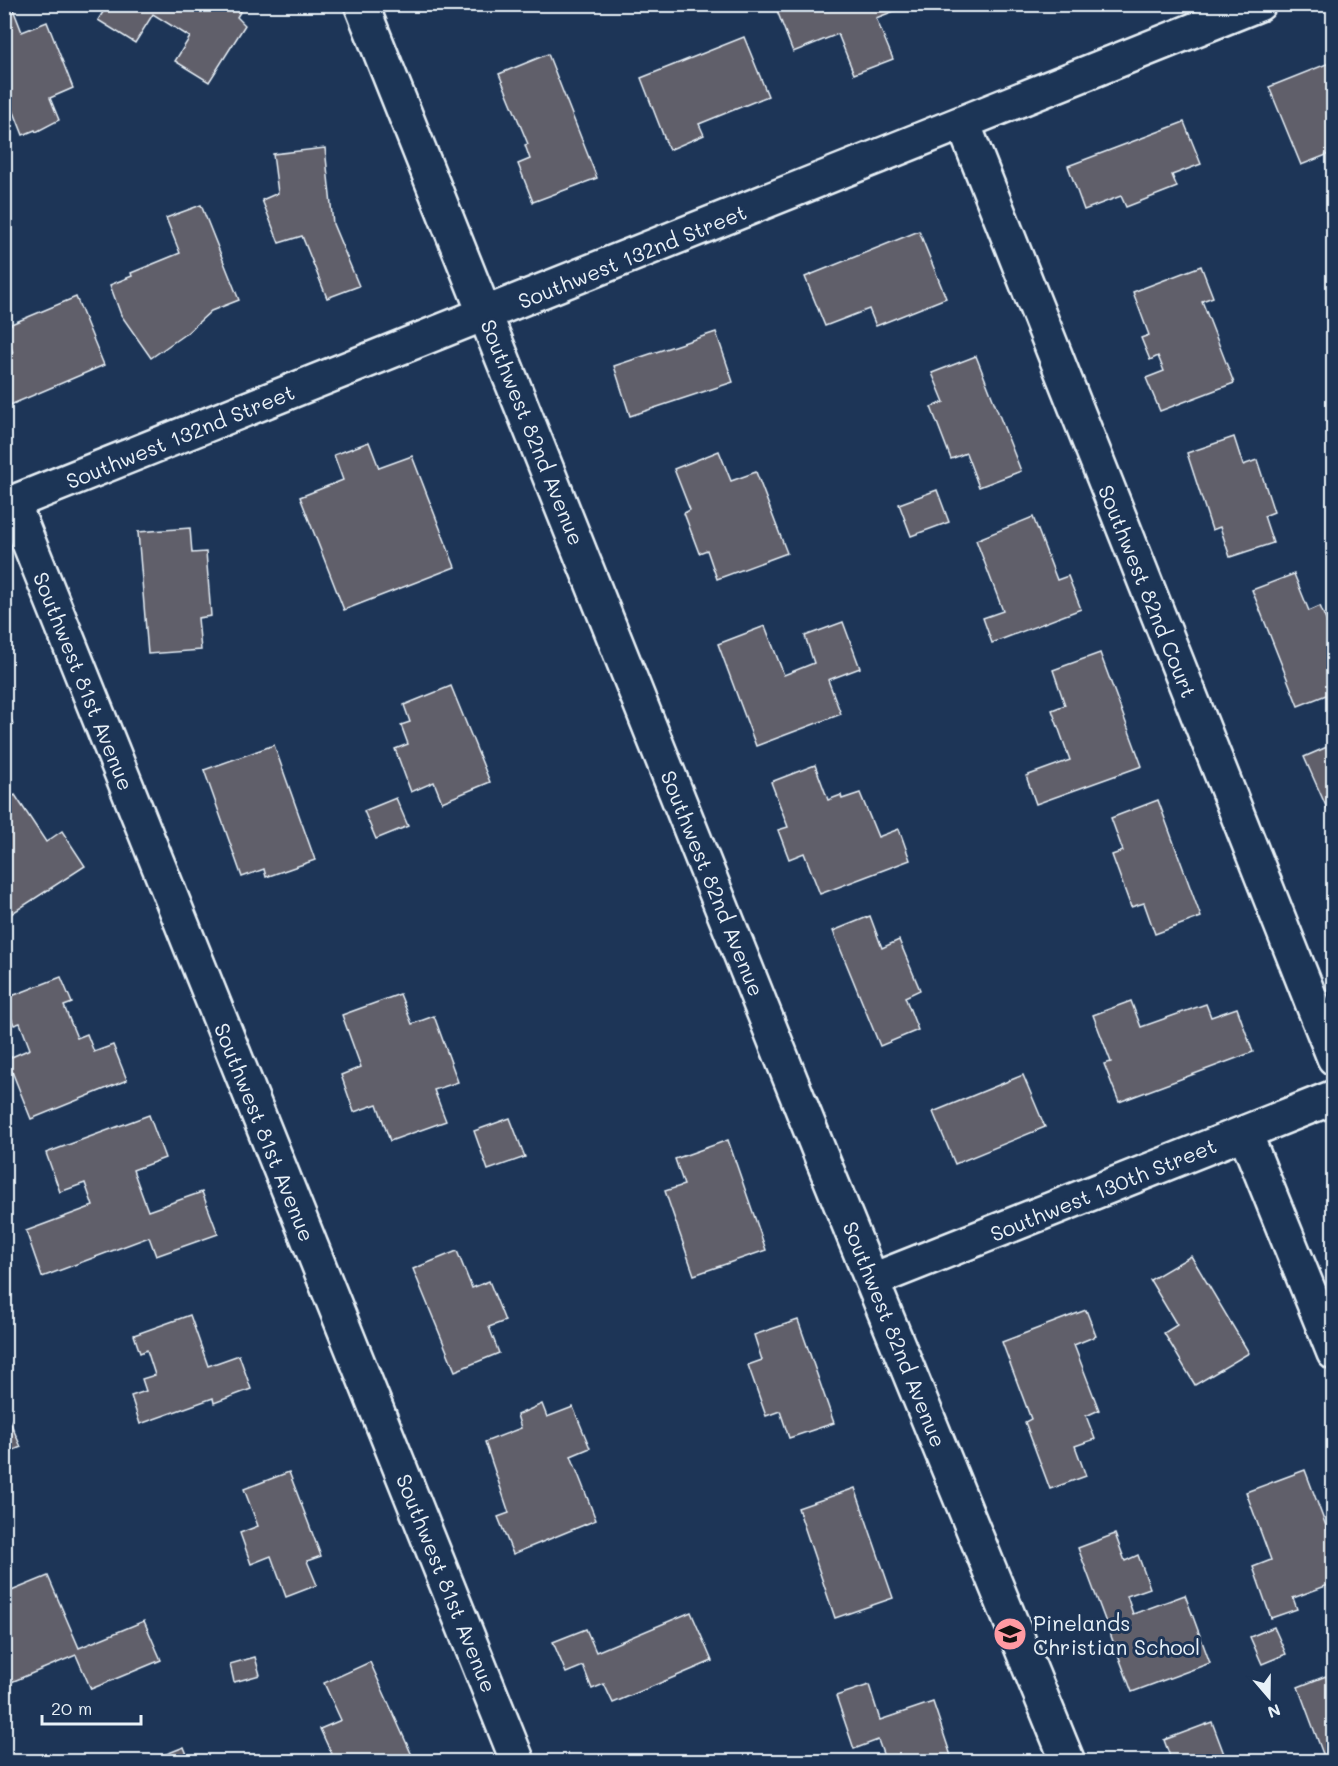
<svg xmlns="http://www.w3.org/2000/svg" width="1338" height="1766" font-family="Mali,sans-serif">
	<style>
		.building { fill: #605e6b; stroke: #e8f1f8; stroke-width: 1.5 }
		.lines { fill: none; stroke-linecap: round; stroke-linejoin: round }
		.minor-casing { stroke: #e8f1f8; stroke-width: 38 }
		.minor { stroke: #1d3557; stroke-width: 33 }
		.labels { text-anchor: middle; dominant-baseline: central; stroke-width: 6; stroke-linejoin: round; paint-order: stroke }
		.street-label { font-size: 21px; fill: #e8f1f8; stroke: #1d3557 }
		.poi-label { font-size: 21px; fill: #e8f1f8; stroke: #1d3557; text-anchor: start }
	</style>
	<rect width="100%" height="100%" fill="#1d3557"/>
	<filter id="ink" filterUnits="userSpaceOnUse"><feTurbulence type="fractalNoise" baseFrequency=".0167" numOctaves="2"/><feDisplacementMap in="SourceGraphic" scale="12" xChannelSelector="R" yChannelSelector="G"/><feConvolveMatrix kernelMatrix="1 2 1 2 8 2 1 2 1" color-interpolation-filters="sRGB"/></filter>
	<g filter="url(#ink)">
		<g class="building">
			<path d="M4 4H11L22 32 47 22 73 88 50 98 59 120 36 132 35 130 23 135 9 99 4 101Z"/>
			<path d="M108 4H245L237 17 245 25 209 82 175 61 190 37 153 14 135 43 98 20Z"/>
			<path d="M785 4H901L902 8 876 18 893 59 854 74 838 34 793 52 776 8Z"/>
			<path d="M744 37 768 96 699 124 704 135 669 150 641 78Z"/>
			<path d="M548 54 597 178 533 202 518 164 530 159 525 145 528 144 499 74Z"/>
			<path d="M1334 61V152L1301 165 1269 87Z"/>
			<path d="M1184 122 1201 164 1172 175 1177 187 1126 207 1121 196 1084 210 1068 166Z"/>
			<path d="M325 148 333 224 359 286 327 298 302 236 279 243 262 200 278 193 273 154Z"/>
			<path d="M201 205 239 300 211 311 188 332 151 358 121 315 110 285 132 276 131 273 180 253 166 218Z"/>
			<path d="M919 231 946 298 876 326 869 309 825 326 805 277Z"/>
			<path d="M1201 266 1213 297 1202 301 1234 383 1160 411 1146 378 1164 371 1158 356 1150 360 1141 338 1149 335 1133 292Z"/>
			<path d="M76 297 104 365 8 406 4 397V356L13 353 4 327Z"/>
			<path d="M716 332 733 382 630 416 614 366Z"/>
			<path d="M976 356 1021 471 979 487 966 453 951 459 931 407 944 402 932 373Z"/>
			<path d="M1234 437 1243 465 1257 460 1274 512 1264 516 1273 543 1230 557 1220 527 1212 530 1187 453Z"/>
			<path d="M369 442 379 468 412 456 455 567 344 610 300 497 343 480 334 455Z"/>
			<path d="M719 451 731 481 756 472 787 553 717 579 707 550 699 553 684 513 690 510 674 469Z"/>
			<path d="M937 490 949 522 911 536 899 504Z"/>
			<path d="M1033 517 1057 580 1068 576 1081 609 992 643 983 618 1003 611 976 540Z"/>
			<path d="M190 528 192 553 206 552 211 616 198 618 201 650 148 654 138 532Z"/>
			<path d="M1294 574 1309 611 1320 606 1334 639V659L1330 660 1334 670V692L1298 706 1252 590Z"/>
			<path d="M843 622 860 668 828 680 841 714 756 746 718 644 765 626 784 675 814 663 805 636Z"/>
			<path d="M1100 653 1142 766 1036 804 1026 776 1070 760 1052 710 1065 705 1053 670Z"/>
			<path d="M451 686 490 782 442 802 434 782 411 792 395 749 408 744 401 725 410 722 404 705Z"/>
			<path d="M4 702 13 724 4 728Z"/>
			<path d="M1334 744V824L1304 757Z"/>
			<path d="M274 745 315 860 266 877 264 869 242 877 204 770Z"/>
			<path d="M815 765 828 800 841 795 842 799 860 793 878 837 899 829 910 860 820 894 804 853 789 859 778 830 788 827 771 782Z"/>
			<path d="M15 795 46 842 62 831 85 866 11 914 4 904V801Z"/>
			<path d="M396 798 408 826 376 839 364 811Z"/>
			<path d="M1158 800 1201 917 1155 934 1144 903 1131 907 1112 855 1123 851 1111 818Z"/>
			<path d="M870 916 882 948 899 940 920 990 905 997 918 1030 880 1046 833 931Z"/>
			<path d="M61 977 72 1003 64 1006 77 1038 87 1034 94 1052 113 1045 127 1080 31 1119 7 1059 30 1049 20 1023 14 1025 4 999Z"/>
			<path d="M400 994 412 1024 434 1016 458 1082 434 1090 446 1121 390 1141 377 1104 354 1112 341 1075 361 1067 342 1015Z"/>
			<path d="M1131 1001 1141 1027 1206 1004 1211 1017 1237 1008 1253 1052 1119 1102 1104 1064 1111 1062 1093 1015Z"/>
			<path d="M1023 1075 1045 1127 955 1164 933 1112Z"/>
			<path d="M149 1115 165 1158 133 1170 148 1211 202 1192 218 1234 156 1256 149 1237 42 1277 26 1231 93 1206 85 1183 60 1192 46 1153Z"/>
			<path d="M510 1118 525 1157 488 1170 474 1131Z"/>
			<path d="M728 1140 766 1250 694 1275 665 1191 684 1185 675 1159Z"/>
			<path d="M457 1251 472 1288 489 1281 505 1321 489 1327 499 1353 455 1371 413 1269Z"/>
			<path d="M1191 1256 1249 1353 1195 1385 1164 1333 1177 1325 1150 1280Z"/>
			<path d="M1086 1310 1096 1336 1074 1345 1099 1410 1086 1416 1095 1439 1075 1446 1086 1476 1050 1489 1025 1422 1031 1419 1002 1342Z"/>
			<path d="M190 1315 208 1366 239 1355 251 1389 214 1403 213 1398 140 1424 131 1396 146 1391 142 1379 155 1375 147 1350 140 1353 134 1335Z"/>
			<path d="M798 1320 834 1423 789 1438 780 1411 766 1416 748 1365 762 1360 754 1335Z"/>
			<path d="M542 1404 547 1417 573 1407 590 1448 571 1456 596 1520 513 1554 498 1517 509 1513 485 1442 521 1428 517 1415Z"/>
			<path d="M4 1408 21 1447 4 1454Z"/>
			<path d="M1305 1470 1334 1547V1583L1293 1598 1297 1609 1271 1618 1253 1567 1271 1560 1246 1492Z"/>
			<path d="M289 1472 321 1556 307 1561 317 1585 286 1597 271 1556 251 1564 240 1533 258 1526 244 1489Z"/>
			<path d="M855 1488 893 1598 835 1618 798 1508Z"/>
			<path d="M1115 1534 1125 1561 1138 1555 1150 1588 1127 1596 1133 1614 1185 1595 1210 1663 1132 1692 1078 1548Z"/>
			<path d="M48 1576 79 1648 144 1621 161 1660 91 1689 76 1655 9 1683 4 1673V1594Z"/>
			<path d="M691 1612 712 1661 613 1703 604 1684 592 1689 583 1666 566 1673 553 1642 586 1629 596 1652Z"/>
			<path d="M1274 1627 1286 1654 1262 1664 1250 1637Z"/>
			<path d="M255 1657 260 1675 234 1682 230 1664Z"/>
			<path d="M370 1662 415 1762H322L333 1757 320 1729 341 1720 324 1683Z"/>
			<path d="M1326 1676 1334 1695V1762H1326L1298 1687Z"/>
			<path d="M869 1685 880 1720 933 1702 953 1762H886L878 1740 854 1749 836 1696Z"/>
			<path d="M1212 1722 1227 1762H1172L1164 1740Z"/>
			<path d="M184 1747 190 1762H146Z"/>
		</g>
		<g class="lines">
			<defs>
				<g id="minor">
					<path d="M361 4 819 1151 1068 1762"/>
					<path d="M963 123 1334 1058"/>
					<path d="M13 503 518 1762"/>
					<path d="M4 506 1259 4"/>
					<path d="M1245 1133 1334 1353"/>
					<path d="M873 1280 1334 1097"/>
				</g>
			</defs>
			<use href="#minor" class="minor-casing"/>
			<use href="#minor" class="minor"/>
		</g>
	</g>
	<defs>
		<symbol id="school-disc" viewBox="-11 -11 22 22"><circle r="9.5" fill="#ff9aa2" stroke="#1d3557"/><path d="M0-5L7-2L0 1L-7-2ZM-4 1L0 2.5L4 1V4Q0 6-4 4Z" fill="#111"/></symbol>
	</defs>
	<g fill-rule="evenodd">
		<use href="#school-disc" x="991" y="1615" width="38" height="38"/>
	</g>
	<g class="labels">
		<g class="street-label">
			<text transform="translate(632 256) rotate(-22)">Southwest 132nd Street</text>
			<text transform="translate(533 432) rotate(68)">Southwest 82nd Avenue</text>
			<text transform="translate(180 436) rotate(-22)">Southwest 132nd Street</text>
			<text transform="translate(1148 591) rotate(68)">Southwest 82nd Court</text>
			<text transform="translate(84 681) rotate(68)">Southwest 81st Avenue</text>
			<text transform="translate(713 883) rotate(68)">Southwest 82nd Avenue</text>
			<text transform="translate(265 1132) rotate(68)">Southwest 81st Avenue</text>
			<text transform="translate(1103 1189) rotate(-22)">Southwest 130th Street</text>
			<text transform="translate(895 1334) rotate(68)">Southwest 82nd Avenue</text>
			<text transform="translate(447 1583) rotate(68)">Southwest 81st Avenue</text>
		</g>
		<g class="poi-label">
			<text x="1033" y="1622">Pinelands<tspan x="1033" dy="24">Christian School</tspan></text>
		</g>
	</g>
	<rect width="1338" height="1766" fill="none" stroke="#1d3557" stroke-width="24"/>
	<rect x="12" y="12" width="1314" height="1742" fill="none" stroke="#e8f1f8" stroke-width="2" filter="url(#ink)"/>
	<g transform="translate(1269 1697) rotate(160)" stroke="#1d3557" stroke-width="4.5" paint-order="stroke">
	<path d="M0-4.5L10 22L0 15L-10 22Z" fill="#e8f1f8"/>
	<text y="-9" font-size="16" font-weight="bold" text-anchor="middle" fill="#e8f1f8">N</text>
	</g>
	<path d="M42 1715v9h99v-9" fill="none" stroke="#e8f1f8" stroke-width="3"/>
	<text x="51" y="1715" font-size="18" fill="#e8f1f8" stroke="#1d3557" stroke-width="4.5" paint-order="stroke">20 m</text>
</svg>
